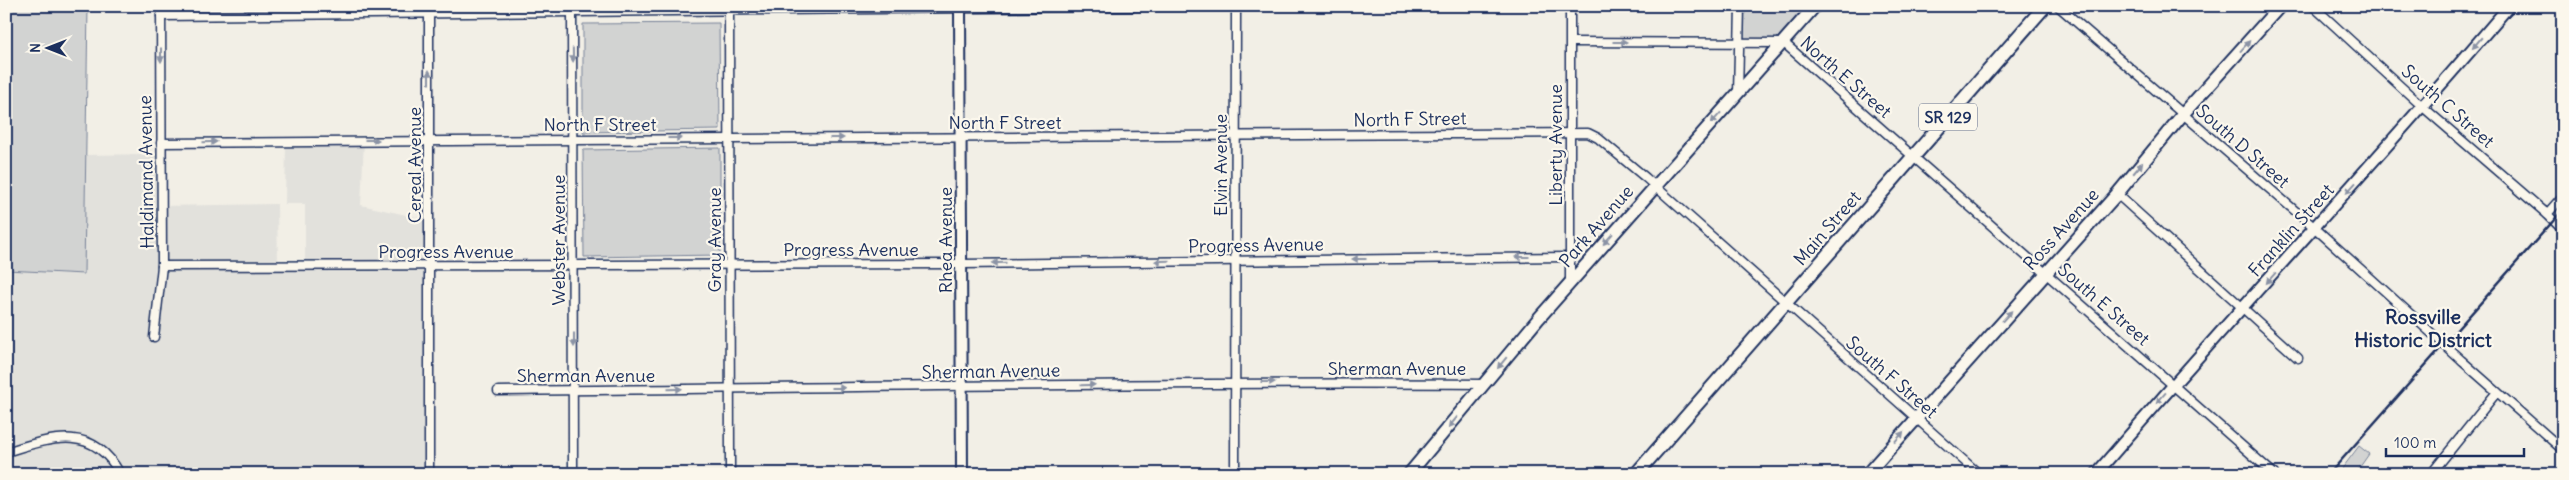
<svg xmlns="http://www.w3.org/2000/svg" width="2569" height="480" font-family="Delius,sans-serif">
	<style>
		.built { fill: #e2e1dc }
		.green { fill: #d2d3d2; stroke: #768198 }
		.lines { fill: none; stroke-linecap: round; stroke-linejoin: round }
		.minor-casing { stroke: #1b2f5e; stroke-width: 11 }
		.tertiary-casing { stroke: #1b2f5e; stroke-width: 14 }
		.secondary-casing { stroke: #1b2f5e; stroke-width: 15 }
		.primary-casing { stroke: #1b2f5e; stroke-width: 16 }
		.minor { stroke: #fbf7ec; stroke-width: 8 }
		.tertiary { stroke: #fbf7ec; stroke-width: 10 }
		.secondary { stroke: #fbf7ec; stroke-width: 11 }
		.primary { stroke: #fbf7ec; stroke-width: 12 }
		.rail { stroke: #1b2f5e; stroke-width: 2.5 }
		.minor-bridge-casing { stroke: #1b2f5e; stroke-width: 11; stroke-linecap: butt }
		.minor-bridge { stroke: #fbf7ec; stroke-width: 8 }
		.oneway { fill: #8b93a5 }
		.labels { text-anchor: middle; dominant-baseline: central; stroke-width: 4.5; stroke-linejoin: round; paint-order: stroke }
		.shield { fill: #fbf7ec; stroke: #5e6b89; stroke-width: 1 }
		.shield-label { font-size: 16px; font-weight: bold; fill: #1b2f5e }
		.street-label { font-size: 18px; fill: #1b2f5e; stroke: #fbf7ec }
		.quarter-label { font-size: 20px; font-weight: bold; fill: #1b2f5e; stroke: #fbf7ec }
	</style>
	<rect width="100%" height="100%" fill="#f2efe6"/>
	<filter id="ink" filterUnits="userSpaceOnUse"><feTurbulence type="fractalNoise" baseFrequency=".02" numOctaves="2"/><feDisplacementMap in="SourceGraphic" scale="10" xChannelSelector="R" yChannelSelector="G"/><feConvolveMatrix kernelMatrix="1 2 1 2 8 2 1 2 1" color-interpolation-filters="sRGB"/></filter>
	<g filter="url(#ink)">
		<path class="built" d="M364 140 361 205 429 220V474H6V270L84 274V155L161 154V206L277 204 278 266H305V204H285L286 141Z"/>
		<g class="green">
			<path d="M6 6H88L84 274 6 270Z"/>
			<path d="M1740 6H1815L1784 43 1739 42Z"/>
			<path d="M719 23 720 130 583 132V24Z"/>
			<path d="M720 148V255L584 257 583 150Z"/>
			<path d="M2359 446 2369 454 2355 474H2338Z"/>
		</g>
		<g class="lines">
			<defs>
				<g id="minor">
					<path d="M572 6 573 474"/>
					<path d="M729 6 730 474"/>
					<path d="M2058 6 2315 228 2428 330"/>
					<path d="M2313 6 2423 107 2547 214 2563 230"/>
					<path d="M161 16 1180 6"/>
					<path d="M1571 42 1784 43 2274 474"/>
					<path d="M1738 94 1740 6"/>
					<path d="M161 143 1588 133 1598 138 1646 178 1979 474"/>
					<path d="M2117 194 2298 358"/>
					<path d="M2547 214 2563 196"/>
					<path d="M162 266 962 264 1570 257"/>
					<path d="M1570 283V6"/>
					<path d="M154 337 162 266 161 6"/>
					<path d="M2462 361 2563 450"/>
					<path d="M498 391C827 388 1156 382 1485 384"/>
					<path d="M6 452C51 438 93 423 120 474"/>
					<path d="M429 474V6"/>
					<path d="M1235 474 1236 6"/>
					<path d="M2431 474 2497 392"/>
				</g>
				<g id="tertiary">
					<path d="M960 6 962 474"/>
					<path d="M2096 474C2231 316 2374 165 2509 6"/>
				</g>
				<g id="secondary">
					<path d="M1409 474 1539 318 1815 6"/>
					<path d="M1867 474 2117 194 2183 114 2280 6"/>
				</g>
				<path id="primary" d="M1636 474 2045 6"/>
			</defs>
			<use href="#minor" class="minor-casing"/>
			<use href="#tertiary" class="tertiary-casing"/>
			<use href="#secondary" class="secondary-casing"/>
			<use href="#primary" class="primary-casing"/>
			<use href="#minor" class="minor"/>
			<use href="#tertiary" class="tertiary"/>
			<use href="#secondary" class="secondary"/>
			<use href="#primary" class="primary"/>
			<path class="rail" d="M2329 474 2563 210"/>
			<defs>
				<path id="minor-bridge" d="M2428 330 2462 361"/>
			</defs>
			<use href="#minor-bridge" class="minor-bridge-casing"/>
			<use href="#minor-bridge" class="minor-bridge"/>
		</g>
		<defs><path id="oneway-solid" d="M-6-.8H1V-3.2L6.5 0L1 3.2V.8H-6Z" transform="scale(1.25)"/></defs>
		<g class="oneway">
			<use href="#oneway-solid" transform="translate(1620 42)"/>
			<use href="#oneway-solid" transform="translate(2477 43) rotate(130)"/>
			<use href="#oneway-solid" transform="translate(2245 46) rotate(-48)"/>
			<use href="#oneway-solid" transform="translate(161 55) rotate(90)"/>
			<use href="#oneway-solid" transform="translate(573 55) rotate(89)"/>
			<use href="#oneway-solid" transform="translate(429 77) rotate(-90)"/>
			<use href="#oneway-solid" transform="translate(1716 118) rotate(132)"/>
			<use href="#oneway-solid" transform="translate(675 138)"/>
			<use href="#oneway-solid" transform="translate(837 138)"/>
			<use href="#oneway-solid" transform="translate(372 140)"/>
			<use href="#oneway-solid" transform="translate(210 142) rotate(-1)"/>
			<use href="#oneway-solid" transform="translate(2138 168) rotate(-50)"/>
			<use href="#oneway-solid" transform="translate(2351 188) rotate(132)"/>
			<use href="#oneway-solid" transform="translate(1608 239) rotate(131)"/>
			<use href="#oneway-solid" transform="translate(1522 257) rotate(180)"/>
			<use href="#oneway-solid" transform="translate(1359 259) rotate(180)"/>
			<use href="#oneway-solid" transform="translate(1162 261) rotate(179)"/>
			<use href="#oneway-solid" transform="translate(999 263) rotate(179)"/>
			<use href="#oneway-solid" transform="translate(2271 278) rotate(131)"/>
			<use href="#oneway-solid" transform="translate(2007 316) rotate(-48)"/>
			<use href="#oneway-solid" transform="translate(574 340) rotate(90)"/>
			<use href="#oneway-solid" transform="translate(1502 363) rotate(129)"/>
			<use href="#oneway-solid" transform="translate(1268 382)"/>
			<use href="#oneway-solid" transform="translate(1088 385) rotate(-1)"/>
			<use href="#oneway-solid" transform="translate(838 388)"/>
			<use href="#oneway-solid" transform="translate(675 389) rotate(-1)"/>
			<use href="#oneway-solid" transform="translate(2161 398) rotate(131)"/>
			<use href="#oneway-solid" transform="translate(1453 422) rotate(130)"/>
			<use href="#oneway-solid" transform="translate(1899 437) rotate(-49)"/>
		</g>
	</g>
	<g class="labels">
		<rect class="shield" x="1919" y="103.5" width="58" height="27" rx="4"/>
		<g class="shield-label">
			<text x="1948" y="117">SR 129</text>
		</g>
		<g class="street-label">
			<text transform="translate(1846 77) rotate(41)">North E Street</text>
			<text transform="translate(2448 106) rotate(41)">South C Street</text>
			<text transform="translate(1410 119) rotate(-1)">North F Street</text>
			<text x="1005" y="122">North F Street</text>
			<text x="600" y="124">North F Street</text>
			<text transform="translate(1555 145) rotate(-90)">Liberty Avenue</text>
			<text transform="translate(2243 146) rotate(41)">South D Street</text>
			<text transform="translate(414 165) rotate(-90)">Cereal Avenue</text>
			<text transform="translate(1220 165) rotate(-90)">Elvin Avenue</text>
			<text transform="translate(146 172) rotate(-91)">Haldimand Avenue</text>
			<text transform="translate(1596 226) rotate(-49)">Park Avenue</text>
			<text transform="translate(1827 228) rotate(-49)">Main Street</text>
			<text transform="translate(2061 229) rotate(-48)">Ross Avenue</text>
			<text transform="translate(2291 230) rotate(-48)">Franklin Street</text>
			<text transform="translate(558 240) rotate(-90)">Webster Avenue</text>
			<text transform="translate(714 240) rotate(-90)">Gray Avenue</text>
			<text transform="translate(945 240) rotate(-90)">Rhea Avenue</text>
			<text transform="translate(1256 245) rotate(-1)">Progress Avenue</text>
			<text x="851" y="249">Progress Avenue</text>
			<text x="446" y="251">Progress Avenue</text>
			<text transform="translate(2104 304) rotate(41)">South E Street</text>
			<text x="1397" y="368">Sherman Avenue</text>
			<text transform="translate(991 371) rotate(-1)">Sherman Avenue</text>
			<text x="586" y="375">Sherman Avenue</text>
			<text transform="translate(1892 377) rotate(41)">South F Street</text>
		</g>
		<g class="quarter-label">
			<text x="2423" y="316">Rossville<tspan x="2423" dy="23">Historic District</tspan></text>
		</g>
	</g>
	<rect width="2569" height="480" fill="none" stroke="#fbf7ec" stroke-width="25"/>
	<rect x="12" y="12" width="2544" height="455" fill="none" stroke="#1b2f5e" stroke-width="2" filter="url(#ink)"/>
	<g transform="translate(48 48) rotate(270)" stroke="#fbf7ec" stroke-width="4" paint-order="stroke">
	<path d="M0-4L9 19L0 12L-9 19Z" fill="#1b2f5e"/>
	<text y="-8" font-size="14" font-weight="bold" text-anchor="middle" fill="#1b2f5e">N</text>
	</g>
	<path d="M2386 448v8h138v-8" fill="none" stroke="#1b2f5e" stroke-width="2.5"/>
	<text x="2394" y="448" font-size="15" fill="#1b2f5e" stroke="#fbf7ec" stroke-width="4" paint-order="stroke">100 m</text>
</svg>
